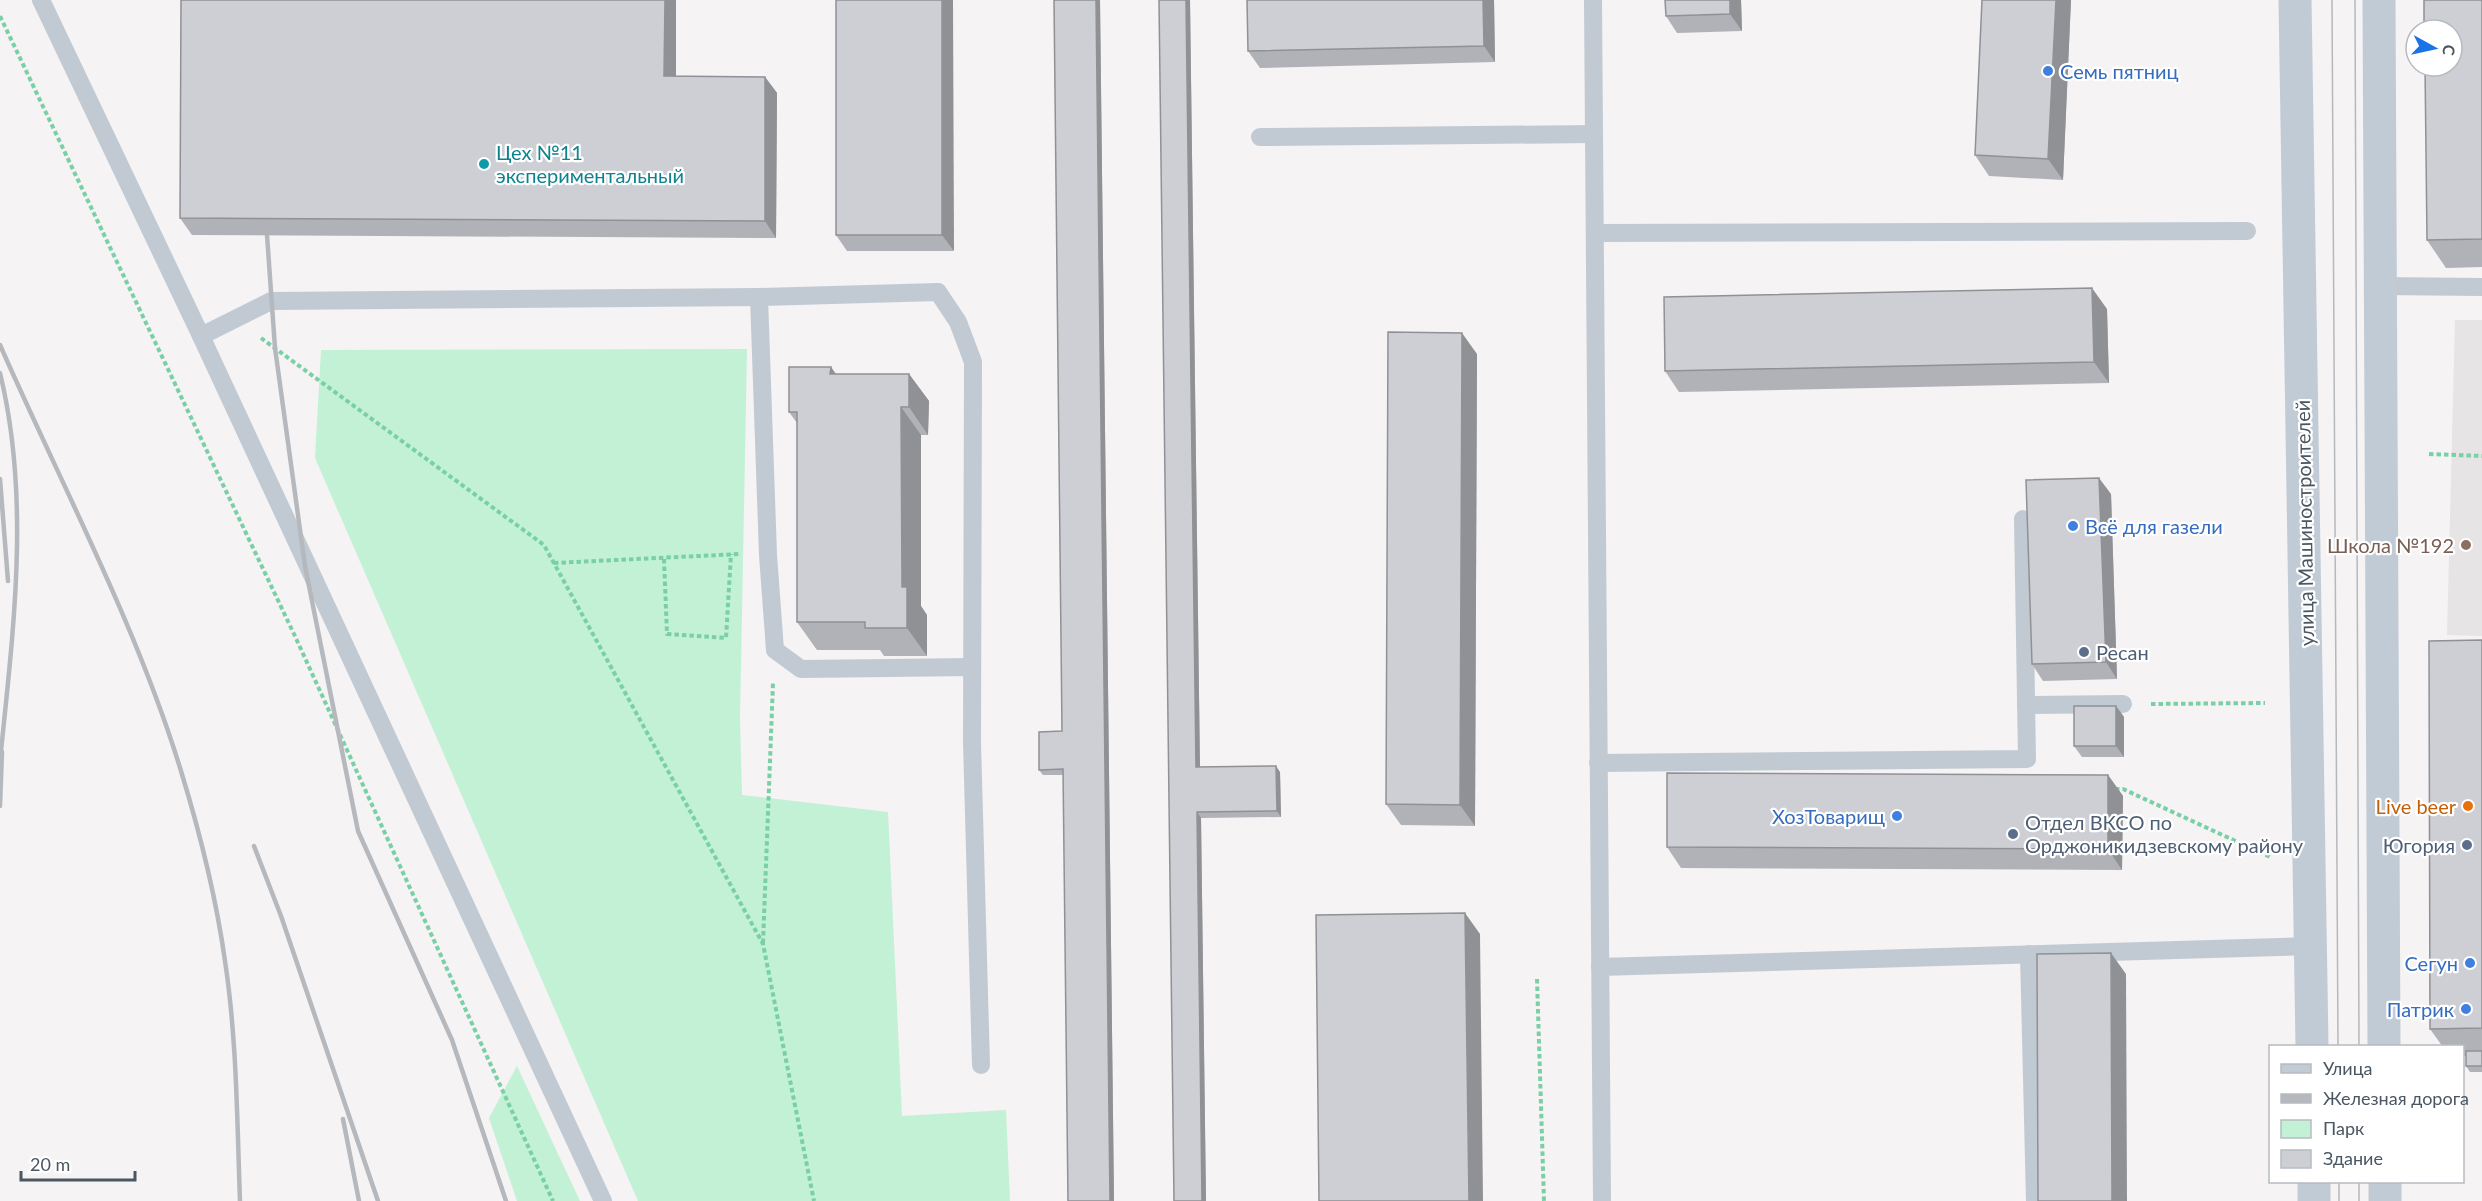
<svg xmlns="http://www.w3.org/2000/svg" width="2482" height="1201" font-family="Lato,sans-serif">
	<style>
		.education { fill: #e6e4e5 }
		.green { fill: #c3f1d5 }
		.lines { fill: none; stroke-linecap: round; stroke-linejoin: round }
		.path { stroke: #7ad0a6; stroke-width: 4; stroke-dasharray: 4.5 3; stroke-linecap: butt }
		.lane { stroke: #c1cad2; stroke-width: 18 }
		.secondary { stroke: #c1cbd6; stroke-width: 33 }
		.tram { stroke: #b5b8bd; stroke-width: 1.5 }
		.rail { stroke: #b5b8bd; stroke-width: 4.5 }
		.wall { fill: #b0b2b7 }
		.shaded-wall { fill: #909195 }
		.building { fill: #cdcfd5; stroke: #909195; stroke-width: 1.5 }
		.shop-dot { fill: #3f7fe0; stroke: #fff; stroke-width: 2 }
		.culture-dot { fill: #0f9aa8; stroke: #fff; stroke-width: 2 }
		.education-dot { fill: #8d6e63; stroke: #fff; stroke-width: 2 }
		.service-dot { fill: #5c6f8a; stroke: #fff; stroke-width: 2 }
		.food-dot { fill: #e8710a; stroke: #fff; stroke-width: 2 }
		.labels { text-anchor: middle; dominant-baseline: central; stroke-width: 4.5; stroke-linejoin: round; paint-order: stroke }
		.shop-label { font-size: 20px; fill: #366cbe; stroke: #fff; text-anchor: end }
		.culture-label { font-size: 20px; fill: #0d838f; stroke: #fff; text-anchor: start }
		.street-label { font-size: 20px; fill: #4a5661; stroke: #fff }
		.education-label { font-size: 20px; fill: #785e54; stroke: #fff; text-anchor: end }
		.service-label { font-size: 20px; fill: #4e5e75; stroke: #fff; text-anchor: start }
		.food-label { font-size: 20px; fill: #c56008; stroke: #fff; text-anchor: end }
	</style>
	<rect width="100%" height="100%" fill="#f5f3f3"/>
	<path class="education" d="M2455 320H2482V636L2447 635Z"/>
	<g class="green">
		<path d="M747 349 740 719 742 795 888 812 902 1116 1006 1110 1010 1201H638L315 458 321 350Z"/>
		<path d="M517 1066 580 1201H517L489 1118Z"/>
	</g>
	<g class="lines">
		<g class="path">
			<path d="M0 16 294 634 553 1201"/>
			<path d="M261 338 544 545 763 944 814 1201"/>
			<path d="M2429 454 2482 456"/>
			<path d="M664 559 667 634 726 638 731 554"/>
			<path d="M554 563 740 554"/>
			<path d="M2151 704 2265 703"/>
			<path d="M2115 789H2123L2270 857"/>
			<path d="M763 943 773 683"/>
			<path d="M1537 979 1544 1201"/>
		</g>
		<g class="lane">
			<path d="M41 0 201 336 603 1201"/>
			<path d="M1593 0 1602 1201"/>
			<path d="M1260 137 1594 134"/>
			<path d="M1595 233 2247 231"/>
			<path d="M2380 286 2482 287"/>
			<path d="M759 297 768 555 775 650 801 669 972 667"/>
			<path d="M201 336 271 301 759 297 938 292 958 322 973 362 972 742 981 1065"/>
			<path d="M2026 705 2123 704"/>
			<path d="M1598 763 2027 759 2023 519"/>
			<path d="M2029 954 2035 1201"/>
			<path d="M1600 967 2311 946"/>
		</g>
		<g class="secondary">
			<path d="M2295 0 2312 1046"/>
			<path d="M2379 0 2384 1046"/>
			<path d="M2314 1182V1201"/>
			<path d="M2385 1182V1201"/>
		</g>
		<g class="tram">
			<path d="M2332 0 2338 1046"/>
			<path d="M2355 0 2359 1046"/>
			<path d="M2339 1182V1201"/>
			<path d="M2359 1182V1201"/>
		</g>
		<g class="rail">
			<path d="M267 235 275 348 305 566 358 831 452 1040 506 1201"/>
			<path d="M0 345C61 484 137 626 181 771 200 833 216 897 225 961 237 1040 237 1121 240 1201"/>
			<path d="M0 373C31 500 13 632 0 761"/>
			<path d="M0 479 8 581"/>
			<path d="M0 806 2 752"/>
			<path d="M254 846 281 916 378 1201"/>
			<path d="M343 1119 359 1201"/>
		</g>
	</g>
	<g class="wall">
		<path d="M181 0H676V76L765 77 777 93 776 238 192 235 180 218Z"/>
		<path d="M836 0 954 251H847L836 235Z"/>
		<path d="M1054 0H1100L1114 1201H1068L1063 775H1043L1039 770 1062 731Z"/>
		<path d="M1190 0 1200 767 1280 772 1281 817 1201 818 1206 1201H1174Z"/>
		<path d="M1247 0H1494L1495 62 1260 68 1248 51Z"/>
		<path d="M1741 0 1742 31 1677 33 1666 16Z"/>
		<path d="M1982 0H2071L2063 180 1989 176 1975 155Z"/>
		<path d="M2482 0V267L2446 268 2427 240Z"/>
		<path d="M2107 309 2109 383 1679 392 1665 371Z"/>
		<path d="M1477 354 1475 826 1401 825 1386 804Z"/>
		<path d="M836 374H909L929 401 928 435H921V606L927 615V656H884L880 650H817L797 622V423L789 412Z"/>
		<path d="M2111 494 2117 679 2043 681 2032 664Z"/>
		<path d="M2482 640V1072H2470L2466 1066V1056H2463V1047H2443L2430 1029Z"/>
		<path d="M2116 706 2124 717V757H2082L2074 746Z"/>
		<path d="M2108 775 2123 796 2122 870 1681 868 1667 847Z"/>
	</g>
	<g class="shaded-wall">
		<path d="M665 0H676V92L664 76Z"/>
		<path d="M942 0H953L954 251 942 235Z"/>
		<path d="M1096 0H1100L1114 1201H1110Z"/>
		<path d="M1186 0H1190L1200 773 1196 767Z"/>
		<path d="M1483 0H1494L1495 62 1484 46Z"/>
		<path d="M1730 0H1741L1742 31 1730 14Z"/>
		<path d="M2056 0H2071L2063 180 2048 159Z"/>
		<path d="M765 77 777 93 776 238 765 221Z"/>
		<path d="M2092 288 2107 309 2109 383 2094 362Z"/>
		<path d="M1462 333 1477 354 1475 826 1460 805Z"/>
		<path d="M831 367 850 394 830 374Z"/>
		<path d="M909 374 929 401 928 435 909 407Z"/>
		<path d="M901 407 921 435V606L927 615V656L907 628 902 587Z"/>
		<path d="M2099 478 2111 494 2117 679 2106 662Z"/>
		<path d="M2116 706 2124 717V757L2116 746Z"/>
		<path d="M1276 766 1280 772 1281 817 1277 811Z"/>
		<path d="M2108 775 2123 796 2122 870 2108 849Z"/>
		<path d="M1197 812 1201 818 1206 1201H1202Z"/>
		<path d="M1465 913 1480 934 1483 1201H1469Z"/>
		<path d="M2111 953 2126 974 2127 1201H2112Z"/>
	</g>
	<g class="building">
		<path d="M181 0H665L664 76 765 77V221L180 218Z"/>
		<rect x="836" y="0" width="106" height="235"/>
		<path d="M1054 0H1096L1110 1201H1068L1063 769 1039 770V732L1062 731Z"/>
		<path d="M1159 0H1186L1196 767 1276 766 1277 811 1197 812 1202 1201H1174Z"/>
		<path d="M1247 0H1483L1484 46 1248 51Z"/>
		<path d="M1665 0H1730V14L1666 16Z"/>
		<path d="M1982 0H2056L2048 159 1975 155Z"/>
		<path d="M2424 0H2482V239L2427 240 2425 66H2452V30H2424Z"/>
		<path d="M2092 288 2094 362 1665 371 1664 297Z"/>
		<path d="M1388 332 1462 333 1460 805 1386 804Z"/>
		<path d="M789 367H831L830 374H909V407H901L902 587H907V628H865V622H797V412H789Z"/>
		<path d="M2099 478 2106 662 2032 664 2026 480Z"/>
		<path d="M2482 640V1028L2430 1029 2429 641Z"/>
		<rect x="2074" y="706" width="42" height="40"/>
		<path d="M1667 773 2108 775V849L1667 847Z"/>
		<path d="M1465 913 1469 1201H1319L1316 915Z"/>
		<path d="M2111 953 2112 1201H2038L2037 954Z"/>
		<rect x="2466" y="1051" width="16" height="15"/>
	</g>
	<g class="shop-dot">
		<circle cx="2048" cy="71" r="6"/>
		<circle cx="2073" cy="526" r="6"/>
		<circle cx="1897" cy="816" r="6"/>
		<circle cx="2470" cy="963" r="6"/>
		<circle cx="2466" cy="1009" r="6"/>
	</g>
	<circle class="culture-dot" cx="484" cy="164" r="6"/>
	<circle class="education-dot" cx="2466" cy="545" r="6"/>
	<g class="service-dot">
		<circle cx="2084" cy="652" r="6"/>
		<circle cx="2013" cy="834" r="6"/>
		<circle cx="2467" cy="845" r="6"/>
	</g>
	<circle class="food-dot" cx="2468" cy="806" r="6"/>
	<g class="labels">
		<g class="shop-label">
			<text x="2060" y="71" text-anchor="start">Семь пятниц</text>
			<text x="2085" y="526" text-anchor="start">Всё для газели</text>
			<text x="1885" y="816">ХозТоварищ</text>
			<text x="2458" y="963">Сегун</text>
			<text x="2454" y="1009">Патрик</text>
		</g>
		<g class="culture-label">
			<text x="496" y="152">Цех №11<tspan x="496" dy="23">экспериментальный</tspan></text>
		</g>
		<g class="street-label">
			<text transform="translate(2304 523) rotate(-91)">улица Машиностроителей</text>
		</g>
		<g class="education-label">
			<text x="2454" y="545">Школа №192</text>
		</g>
		<g class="service-label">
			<text x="2096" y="652">Ресан</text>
			<text x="2025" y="822">Отдел ВКСО по<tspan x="2025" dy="23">Орджоникидзевскому району</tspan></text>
			<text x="2455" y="845" text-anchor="end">Югория</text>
		</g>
		<g class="food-label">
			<text x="2456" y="806">Live beer</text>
		</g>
	</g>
	<rect x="2269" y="1045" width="195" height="138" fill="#ffffff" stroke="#b7bbc0" stroke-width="1.5"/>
	<rect x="2281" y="1064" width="30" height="9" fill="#c1cbd6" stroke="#b7bbc0" stroke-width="1.5"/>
	<text x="2323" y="1075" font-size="18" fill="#4a5661">Улица</text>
	<rect x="2281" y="1094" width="30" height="9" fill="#b5b8bd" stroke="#b7bbc0" stroke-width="1.5"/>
	<text x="2323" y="1105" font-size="18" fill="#4a5661">Железная дорога</text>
	<rect x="2281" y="1120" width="30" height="18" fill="#c3f1d5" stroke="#b7bbc0" stroke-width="1.5"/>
	<text x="2323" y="1135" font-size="18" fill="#4a5661">Парк</text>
	<rect x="2281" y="1150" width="30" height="18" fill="#cdcfd5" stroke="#b7bbc0" stroke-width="1.5"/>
	<text x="2323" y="1165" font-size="18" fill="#4a5661">Здание</text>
	<g transform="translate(2434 48) rotate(98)"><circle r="28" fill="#ffffff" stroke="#b7bbc0" stroke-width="1.5"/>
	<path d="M0-4.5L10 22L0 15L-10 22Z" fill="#1a73e8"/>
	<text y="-9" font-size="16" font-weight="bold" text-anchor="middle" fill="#4a5661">С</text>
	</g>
	<path d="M21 1171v9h114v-9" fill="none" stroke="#4a5661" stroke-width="3"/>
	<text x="30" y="1171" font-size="18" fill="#4a5661" stroke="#ffffff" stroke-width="4.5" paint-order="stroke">20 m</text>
</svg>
